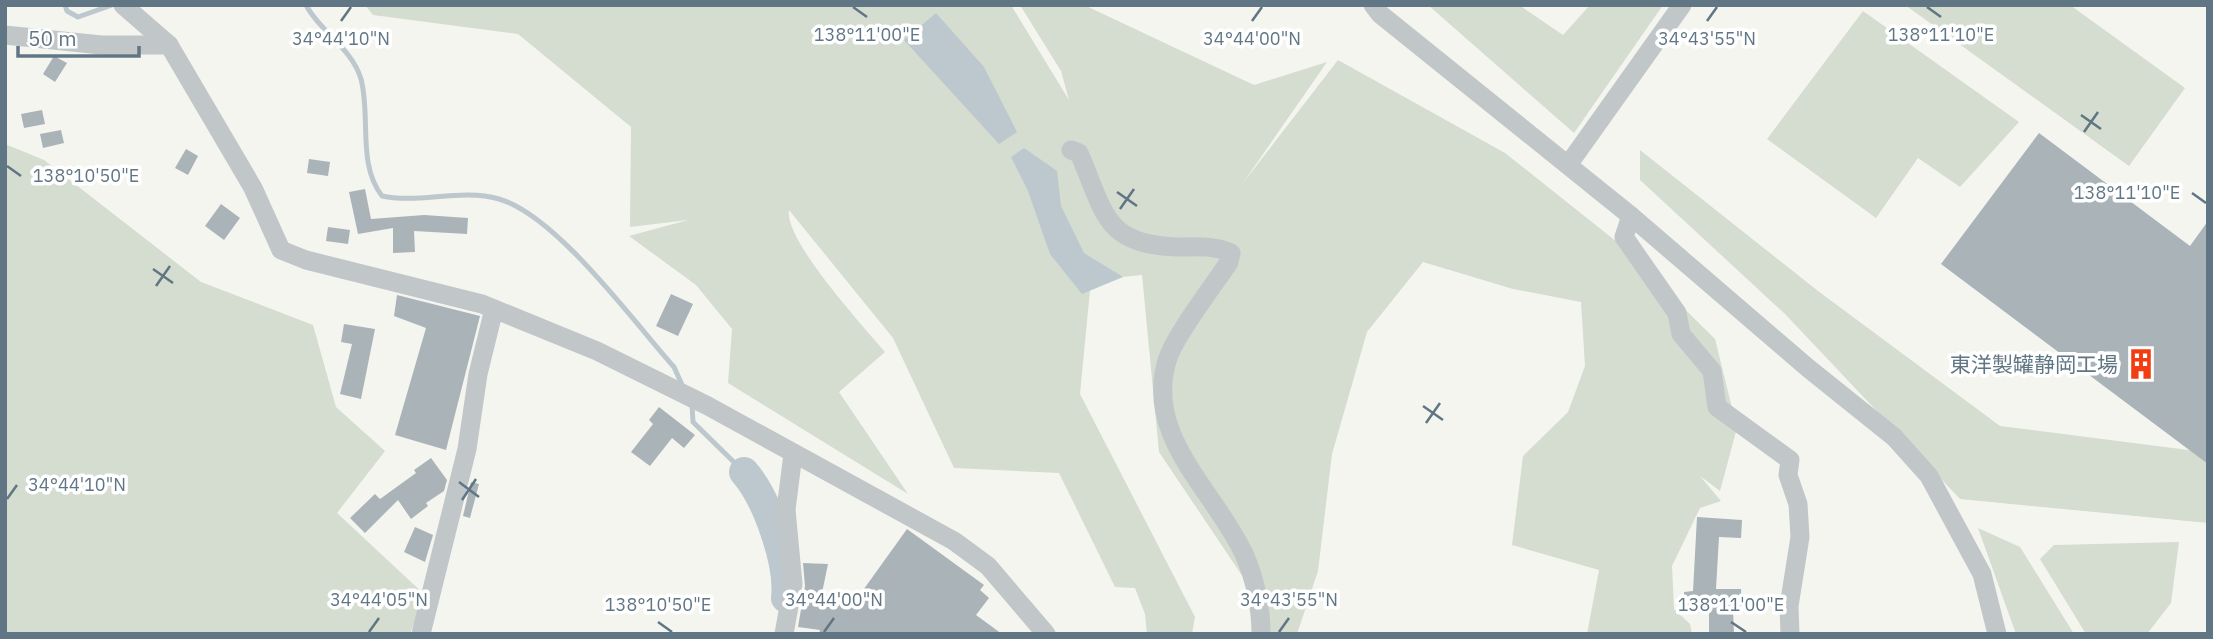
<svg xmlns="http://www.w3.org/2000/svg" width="2213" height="639" font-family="'IBM Plex Sans','Noto Sans JP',sans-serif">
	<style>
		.green { fill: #d5dcd0 }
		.water { fill: #bcc8cd }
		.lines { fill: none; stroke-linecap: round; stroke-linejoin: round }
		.stream { stroke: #bcc8cd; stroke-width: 5 }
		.river { stroke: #bcc8cd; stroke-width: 30 }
		.building { fill: #aab3b8 }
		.minor { stroke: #c1c6c9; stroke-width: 19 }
		.ticks { fill: none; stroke: #617684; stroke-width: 2.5 }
		.labels { text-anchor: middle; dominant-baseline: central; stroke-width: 7; stroke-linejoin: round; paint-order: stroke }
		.poi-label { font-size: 21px; fill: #617684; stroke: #fff; text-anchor: end }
		.ticks-label { font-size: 18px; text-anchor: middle; fill: #617684; stroke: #fff; stroke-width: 7; stroke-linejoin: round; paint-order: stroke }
	</style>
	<rect width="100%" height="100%" fill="#f5f5f0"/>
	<g class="green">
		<path d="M365 5H1011L1069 100 1061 71 1020 5H1084L1254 85 1327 62 1243 183 1338 60 1505 153 1617 242 1715 339 1737 428 1720 491 1700 476 1721 501 1700 508 1672 566 1674 609 1690 624 1692 634H1587L1599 570 1512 545 1523 456 1568 412 1585 366 1581 302 1513 289 1423 262 1367 332 1332 454 1318 571 1297 634H1262L1243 577 1159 452 1142 275 1091 280 1080 394 1195 617 1192 634H1147L1145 614 1135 588 1115 587 1059 473 954 468 893 338 789 210C784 240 863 326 885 352L839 392 908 494 728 383 732 329 696 285 629 236 688 220 630 227 631 127 518 34 373 15Z"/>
		<path d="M1428 5H1519L1563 35 1590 5H1663L1574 133Z"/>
		<path d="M1905 5H2070L2185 88 2129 166Z"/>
		<path d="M1863 11 2019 122 1960 187 1918 158 1876 218 1767 139Z"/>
		<path d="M5 144 44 160 201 282 313 325 336 407 385 451 337 513 425 595 410 634H5Z"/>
		<path d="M1640 150 1818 291 2000 426 2196 451 2208 461V523L1960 499 1785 314 1640 180Z"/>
		<path d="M1978 528 2020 547 2074 634H2016Z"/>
		<path d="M2179 542 2171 603 2147 634H2086L2040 559 2054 545Z"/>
	</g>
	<g class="water">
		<path d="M936 13 984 67 1017 132 999 144 904 40Z"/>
		<path d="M1024 148 1057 171 1061 206 1084 253 1123 277 1082 294 1050 254 1028 191 1011 157Z"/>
	</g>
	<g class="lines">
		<g class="stream">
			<path d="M65 5 67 11 78 17 112 5"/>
			<path d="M306 5C320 32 352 48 361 79 371 117 357 164 382 196 419 204 461 188 499 199 556 215 633 321 674 367L683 387"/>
			<path d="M692 405 693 422 744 472"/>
		</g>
		<path class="river" d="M744 472C767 498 790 563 786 598"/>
	</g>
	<g class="building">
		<path d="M54 56 67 63 55 82 43 74Z"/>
		<path d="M42 110 45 124 24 128 21 114Z"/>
		<path d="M61 130 64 143 43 148 40 134Z"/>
		<path d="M2039 133 2190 246 2208 221V464L1941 264Z"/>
		<path d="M186 149 198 156 188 175 175 168Z"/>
		<path d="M309 159 330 162 328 176 307 173Z"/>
		<path d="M365 189 371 219 424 215 468 218 467 234 414 231 415 252 393 253V228L358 234 349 192Z"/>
		<path d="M221 204 240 218 224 240 205 226Z"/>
		<path d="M328 227 350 230 348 244 326 241Z"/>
		<path d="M671 294 693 304 678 336 656 326Z"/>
		<path d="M397 295 480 316 446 450 395 435 426 328 394 316Z"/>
		<path d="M344 324 375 329 361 399 340 394 352 344 341 342Z"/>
		<path d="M659 407 695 435 684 448 672 438 650 466 631 452 653 424 649 420Z"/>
		<path d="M431 458 447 480 444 491 426 503 428 506 411 519 398 500 365 533 350 518 375 494 380 499 416 473 414 470Z"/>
		<path d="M471 482 479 484 470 518 463 516Z"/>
		<path d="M1697 517 1742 520 1741 538 1719 537 1716 589H1741L1742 606 1733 609 1734 634H1709V612L1684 613V592L1693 591Z"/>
		<path d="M415 527 433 535 425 562 404 552Z"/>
		<path d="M907 529 984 585 980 590 989 598 976 615 1002 634H819L820 630 798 627 805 586 803 563 828 564 822 593 856 600Z"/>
	</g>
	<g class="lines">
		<g class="minor">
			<path d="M123 5 169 45 253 188 281 250 306 260 482 304 597 351 708 406 954 541 988 566 1046 634"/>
			<path d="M1373 5 1380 14 1631 216 1808 368 1894 437 1929 476 1982 574 1997 634"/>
			<path d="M5 35 101 45H169"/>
			<path d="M1071 150 1079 153C1105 212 1103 245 1178 247 1196 247 1214 245 1231 253L1229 262C1214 285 1173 338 1167 361 1144 437 1216 492 1245 556 1255 580 1261 607 1261 634"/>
			<path d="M1568 165 1682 5"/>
			<path d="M1631 216 1624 237 1677 313 1681 334 1712 371 1717 407 1790 460 1788 475 1798 504 1800 537 1789 606 1790 634"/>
			<path d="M421 634 467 449 478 374 494 309"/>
			<path d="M784 634 793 584 786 510 793 454"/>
		</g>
	</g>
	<path class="ticks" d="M853 7 867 17M1927 7 1941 17M341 21 351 7M1252 21 1262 7M1707 21 1717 7M2081 115 2101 129M2084 132 2098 112M7 166 21 176M1117 192 1137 206M2192 193 2206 203M1120 209 1134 189M153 269 173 283M156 286 170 266M1423 406 1443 420M1426 423 1440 403M459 482 479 497M7 499 17 485M462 500 476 479M658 622 672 632M1731 622 1746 632M369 632 379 618M824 632 834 618M1279 632 1289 618"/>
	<defs>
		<symbol id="building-bare" viewBox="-9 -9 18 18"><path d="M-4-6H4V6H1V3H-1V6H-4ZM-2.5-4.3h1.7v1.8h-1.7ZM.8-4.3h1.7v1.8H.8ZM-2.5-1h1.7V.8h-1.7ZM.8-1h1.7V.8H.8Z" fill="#f23e12" stroke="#fff" stroke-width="2.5" paint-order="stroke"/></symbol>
	</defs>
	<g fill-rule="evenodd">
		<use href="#building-bare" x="2119" y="342" width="44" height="44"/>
	</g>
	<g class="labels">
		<g class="poi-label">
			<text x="2118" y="364">東洋製罐静岡工場</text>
		</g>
	</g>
	<g class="ticks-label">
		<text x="867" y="41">138°11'00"E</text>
		<text x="1941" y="41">138°11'10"E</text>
		<text x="341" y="45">34°44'10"N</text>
		<text x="1252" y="45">34°44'00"N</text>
		<text x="1707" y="45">34°43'55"N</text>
		<text x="86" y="182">138°10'50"E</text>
		<text x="2127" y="199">138°11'10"E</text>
		<text x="77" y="491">34°44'10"N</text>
		<text x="379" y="606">34°44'05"N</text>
		<text x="834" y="606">34°44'00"N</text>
		<text x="1289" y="606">34°43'55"N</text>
		<text x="658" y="611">138°10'50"E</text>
		<text x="1731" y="611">138°11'00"E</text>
	</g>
	<rect width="2213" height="639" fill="none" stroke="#617684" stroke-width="14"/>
	<path d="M18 46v10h121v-10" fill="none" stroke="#617684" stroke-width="3.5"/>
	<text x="28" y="46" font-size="21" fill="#617684" stroke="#ffffff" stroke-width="5" paint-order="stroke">50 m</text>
</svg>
